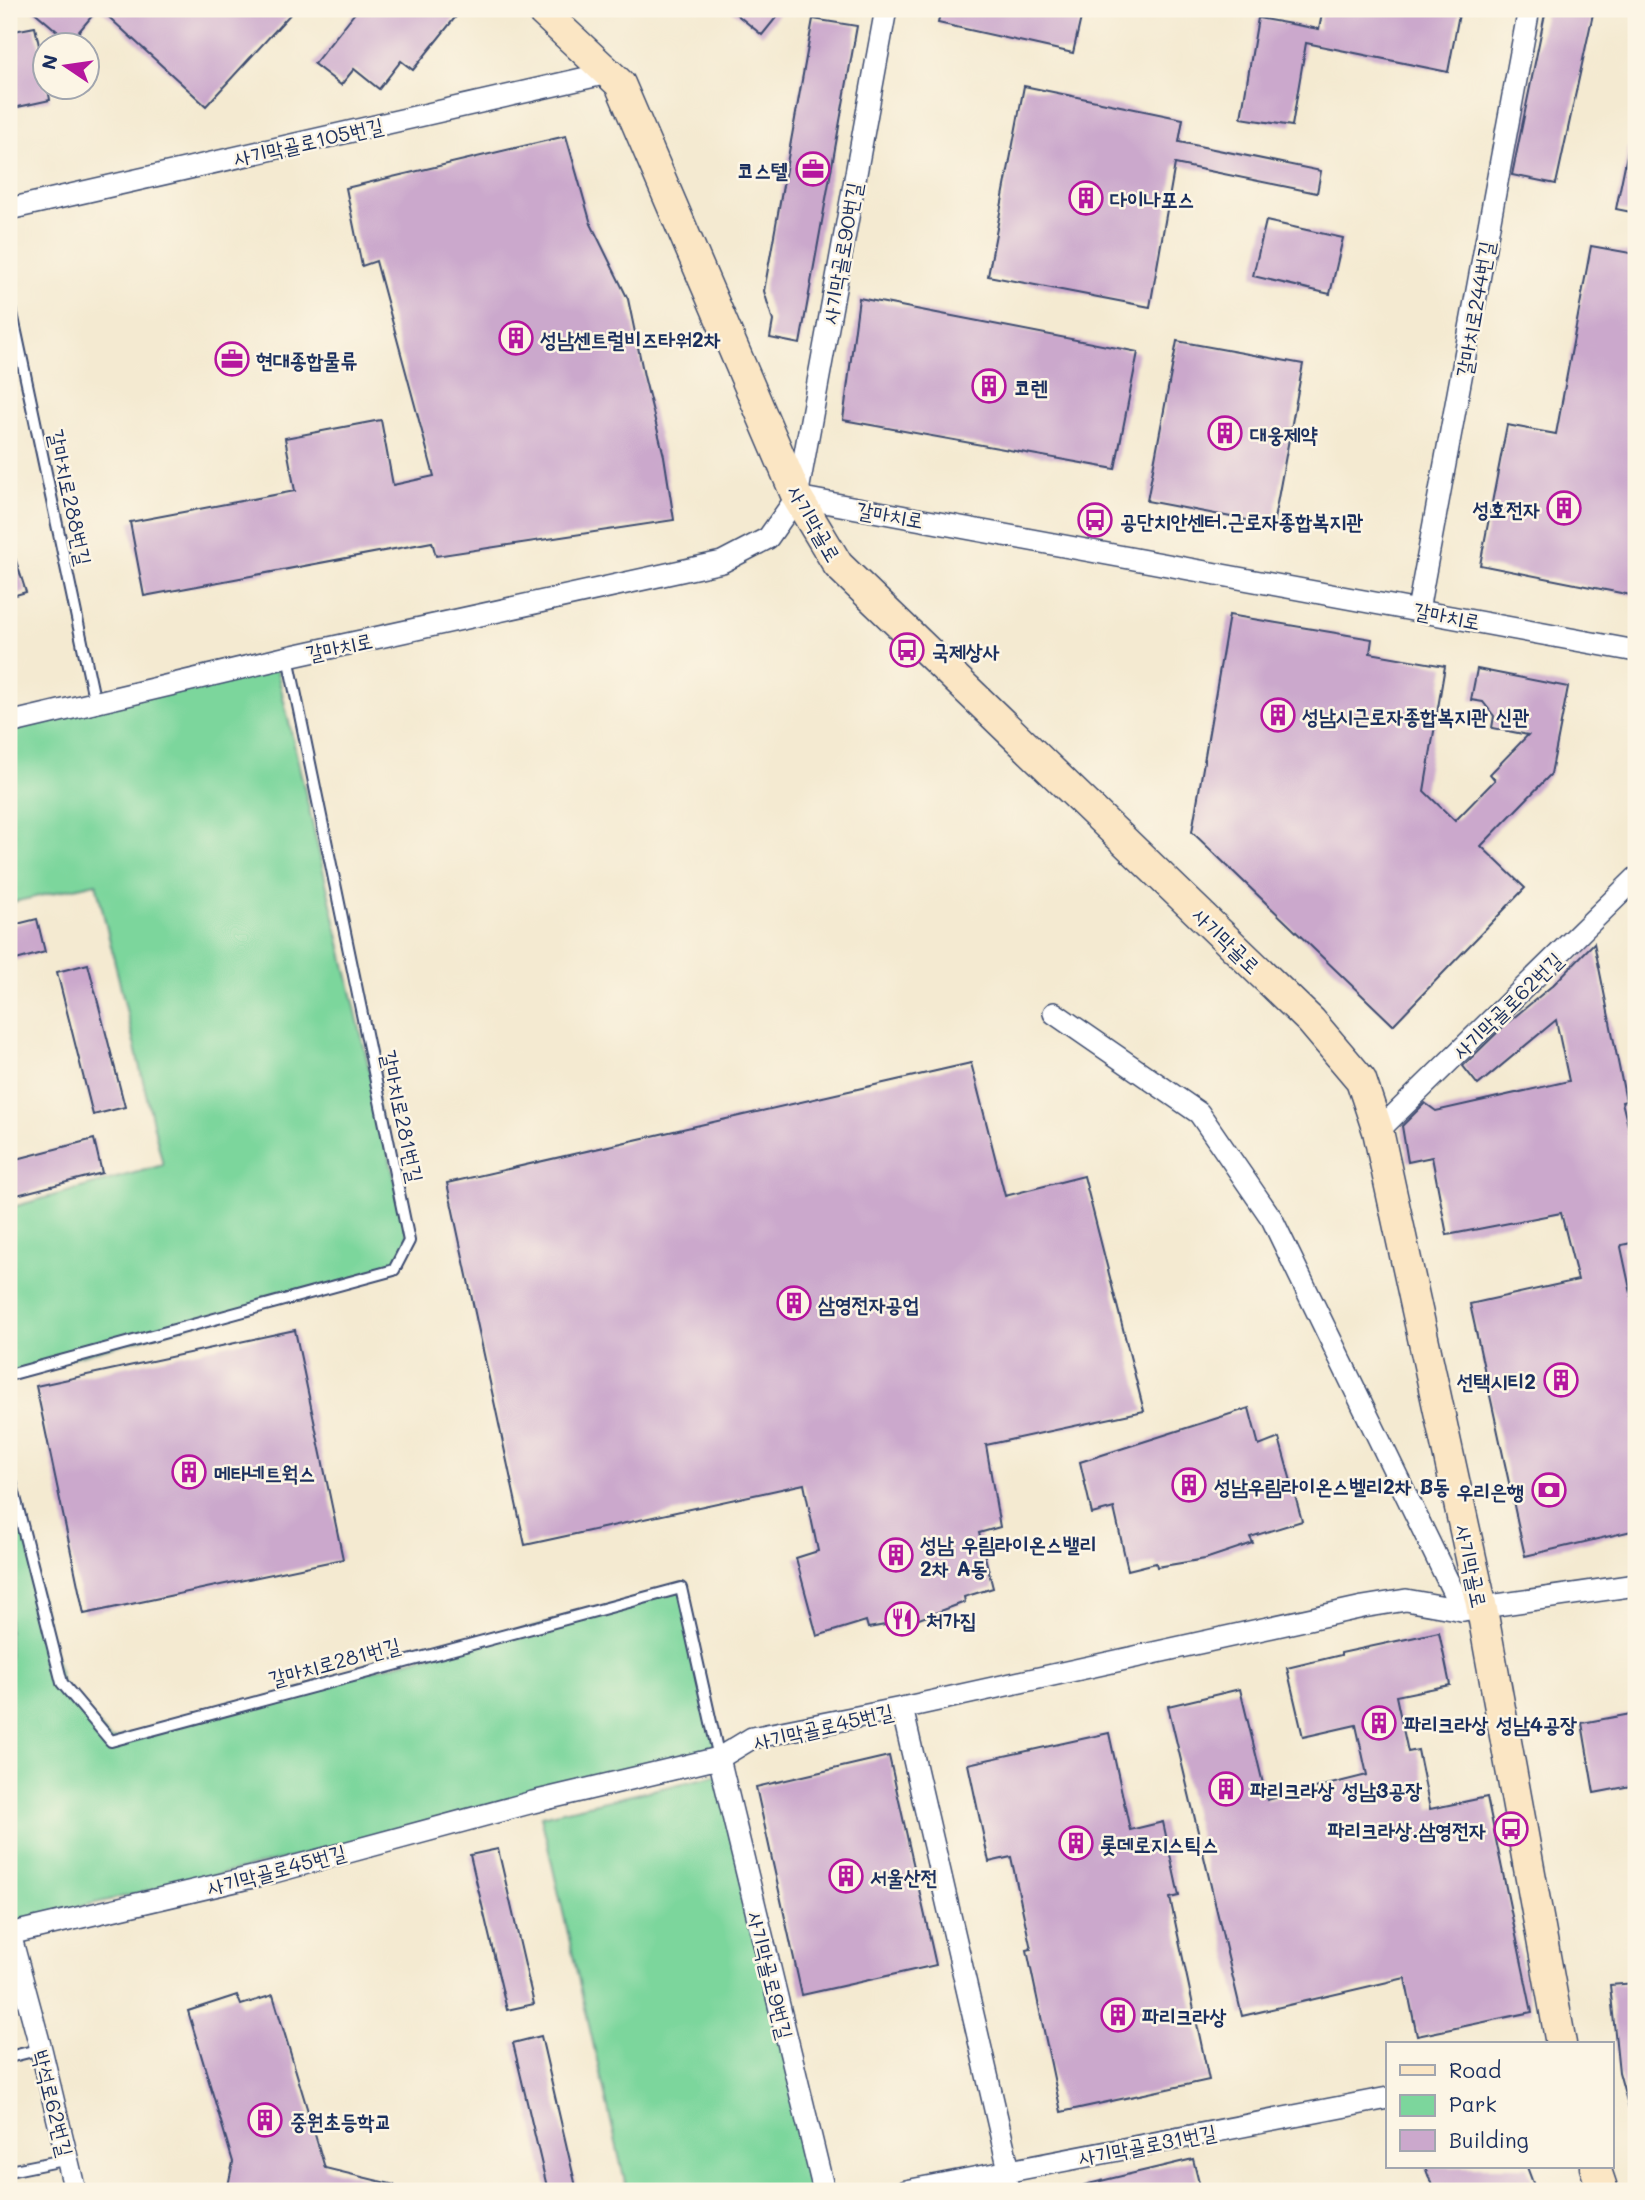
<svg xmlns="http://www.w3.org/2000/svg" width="1645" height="2200" font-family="Mali,'Poor Story',sans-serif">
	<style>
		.green { fill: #7cd69c; stroke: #4c827d; stroke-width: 2 }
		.building { fill: #cba8cc }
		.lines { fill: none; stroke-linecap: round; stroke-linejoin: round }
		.lane-casing { stroke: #3c4b6f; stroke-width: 14 }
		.street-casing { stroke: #3c4b6f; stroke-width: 24 }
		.secondary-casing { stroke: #3c4b6f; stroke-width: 33 }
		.lane { stroke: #fff; stroke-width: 10 }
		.street { stroke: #fff; stroke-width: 21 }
		.secondary { stroke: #fbe6c4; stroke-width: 30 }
		.labels { text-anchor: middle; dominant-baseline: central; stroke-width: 5; stroke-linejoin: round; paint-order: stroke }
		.street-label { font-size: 21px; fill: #1b2f5e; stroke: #fcf5e5 }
		.poi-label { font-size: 21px; font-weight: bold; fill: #1b2f5e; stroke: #fcf5e5; text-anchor: start }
	</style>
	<rect width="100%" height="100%" fill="#fcf5e5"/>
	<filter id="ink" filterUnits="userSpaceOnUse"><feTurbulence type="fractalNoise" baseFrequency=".0143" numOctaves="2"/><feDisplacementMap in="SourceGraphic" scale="14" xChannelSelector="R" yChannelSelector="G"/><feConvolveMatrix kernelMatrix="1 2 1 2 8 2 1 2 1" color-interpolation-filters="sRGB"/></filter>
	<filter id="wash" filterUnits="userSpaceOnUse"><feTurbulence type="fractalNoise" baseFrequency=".00686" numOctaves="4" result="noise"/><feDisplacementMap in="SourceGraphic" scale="28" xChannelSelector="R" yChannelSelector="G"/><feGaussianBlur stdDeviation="1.57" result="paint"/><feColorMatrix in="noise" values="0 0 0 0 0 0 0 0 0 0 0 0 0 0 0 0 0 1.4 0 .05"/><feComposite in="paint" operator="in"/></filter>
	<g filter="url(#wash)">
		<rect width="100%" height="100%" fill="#f4ead1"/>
		<g class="green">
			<path d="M275 662 409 1241 394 1270 9 1375V1208L163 1165 96 883 9 903V723Z"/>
			<path d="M9 1473 62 1683 111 1740 681 1588 719 1758 14 1922 9 1902Z"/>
			<path d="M722 1774 824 2191H627L541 1816Z"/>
		</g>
		<g id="blocks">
			<g class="building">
				<path d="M31 9H98L70 42Z"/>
				<path d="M100 9H295L206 106Z"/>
				<path d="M358 9H462L413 70 401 61 379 89 354 69 341 85 314 64Z"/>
				<path d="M730 9H783L762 35Z"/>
				<path d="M941 9H1083L1073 53 938 23Z"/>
				<path d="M1323 9H1460L1448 72 1306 43 1292 126 1241 118 1258 18 1319 29Z"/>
				<path d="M1546 9H1594L1556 184 1512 175Z"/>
				<path d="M813 19 857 26 800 344 770 338 773 321 764 291Z"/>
				<path d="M35 27 46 77V88H48L50 100 9 109V32Z"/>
				<path d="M1024 86 1183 119 1179 142 1321 171 1317 193 1175 164 1150 307 988 276Z"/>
				<path d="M566 136 591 224 628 299 644 376 664 456 674 520 436 556 432 542 144 596 130 522 295 491 285 438 381 420 393 485 434 476 376 261 362 266 346 188Z"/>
				<path d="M1629 145 1636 146V213L1616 209Z"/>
				<path d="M1266 221 1343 238 1330 294 1253 276Z"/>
				<path d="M1591 246 1636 254V596L1480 565 1507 425 1556 434Z"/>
				<path d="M859 298 1138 352 1115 469 843 420Z"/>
				<path d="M1177 341 1303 364 1273 525 1147 501Z"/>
				<path d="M12 548 26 592 9 597V549Z"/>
				<path d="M1229 615 1372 639 1370 653 1445 666 1424 791 1455 821 1495 780 1490 774 1528 735 1492 728 1494 716 1483 702 1471 700 1477 669 1568 687 1551 774 1481 846 1525 888 1393 1025 1192 832Z"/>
				<path d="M37 919 45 952 9 962V926Z"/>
				<path d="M1594 943 1626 1101 1622 1102 1636 1157V1242L1622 1245 1621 1247 1636 1317V1530L1525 1556 1470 1304 1578 1280 1561 1213 1447 1235 1432 1157 1408 1162 1402 1126 1425 1103 1436 1111 1569 1081 1556 1020 1478 1085 1463 1066 1506 1024 1553 985Z"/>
				<path d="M88 964 125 1107 93 1115 57 972Z"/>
				<path d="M971 1063 1005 1196 1084 1176 1144 1411 986 1445 1000 1527 979 1533 993 1588 964 1597 965 1602 919 1619 868 1628 866 1621 817 1636 796 1558 818 1551 804 1484 525 1545 447 1183Z"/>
				<path d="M94 1139 102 1173 9 1197V1161Z"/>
				<path d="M295 1330 343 1559 84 1614 36 1386Z"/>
				<path d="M1249 1408 1259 1446 1279 1438 1302 1521 1250 1537 1253 1543 1205 1559 1157 1567 1156 1563 1128 1570 1114 1508 1092 1514 1080 1462Z"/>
				<path d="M1439 1632 1450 1685 1396 1696 1408 1752 1418 1750 1430 1809 1487 1797 1532 2012 1417 2036 1405 1978 1242 2016 1168 1706 1240 1689 1267 1800 1367 1775 1356 1725 1303 1737 1287 1668 1341 1655V1653Z"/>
				<path d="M1636 1713V1785L1594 1793 1582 1723Z"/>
				<path d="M1109 1733 1130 1830 1163 1822 1179 1896 1170 1898 1209 2080 1061 2112 1027 1950 1031 1949 1011 1857 989 1862 968 1764Z"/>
				<path d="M889 1756 936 1965 802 1995 756 1787Z"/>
				<path d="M498 1849 534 2004 507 2010 470 1855Z"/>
				<path d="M1636 1983V2115L1631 2116 1619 2072 1610 1985Z"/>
				<path d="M237 1995 241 2005 273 1995 325 2168 395 2185V2191H227L233 2162 188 2011Z"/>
				<path d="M541 2036 577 2191H548L513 2043Z"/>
				<path d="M1193 2159 1201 2191H1085L1084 2185Z"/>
				<path d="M1425 2167H1527L1536 2191H1434Z"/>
			</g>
		</g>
	</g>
	<g filter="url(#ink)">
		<use href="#blocks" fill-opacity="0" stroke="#3c4b6f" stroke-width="2"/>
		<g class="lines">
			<defs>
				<g id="lane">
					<path d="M9 299 95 703"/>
					<path d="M9 1375 394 1270 409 1241 288 657"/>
					<path d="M9 1473 62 1683 111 1741 681 1588 719 1758"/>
					<path d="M9 2057 41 2049"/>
					<path d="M1009 2170 1014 2191"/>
					<path d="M9 2171 69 2159"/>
				</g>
				<g id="street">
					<path d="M9 209 608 73"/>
					<path d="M797 497 1636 651"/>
					<path d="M1418 610 1529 9"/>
					<path d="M9 723 288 657 722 562 768 538 797 497 886 9"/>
					<path d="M1054 1013 1199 1113 1272 1219 1462 1610"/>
					<path d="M1378 1131 1636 878"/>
					<path d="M902 1708 1009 2170"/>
					<path d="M719 1758 824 2191"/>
					<path d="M9 1934 274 1872 533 1802 719 1758 752 1738 902 1708 1363 1607 1406 1600 1462 1610 1636 1585"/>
					<path d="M10 1934 41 2049 75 2191"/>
					<path d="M906 2191 1388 2098"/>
				</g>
				<g id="secondary">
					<path d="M540 9 620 84 797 497 838 565 1311 1021 1361 1080 1378 1131 1481 1604 1561 2044"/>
					<path d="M1595 2167 1603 2191"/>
				</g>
			</defs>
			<use href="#lane" class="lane-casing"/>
			<use href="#street" class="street-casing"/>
			<use href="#secondary" class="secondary-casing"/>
			<use href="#lane" class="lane"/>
			<use href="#street" class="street"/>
			<use href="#secondary" class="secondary"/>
		</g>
	</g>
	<defs>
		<symbol id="office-ring" viewBox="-11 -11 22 22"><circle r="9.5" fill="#fcf5e5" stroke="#b5179e" stroke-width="1.5"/><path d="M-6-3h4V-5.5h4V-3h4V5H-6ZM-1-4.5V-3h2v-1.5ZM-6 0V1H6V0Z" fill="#b5179e"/></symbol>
		<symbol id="building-ring" viewBox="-11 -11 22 22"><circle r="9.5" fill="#fcf5e5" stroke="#b5179e" stroke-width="1.5"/><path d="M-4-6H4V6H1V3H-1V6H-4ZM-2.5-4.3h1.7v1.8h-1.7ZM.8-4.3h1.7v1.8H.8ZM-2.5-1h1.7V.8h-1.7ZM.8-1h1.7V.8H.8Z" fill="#b5179e"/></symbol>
		<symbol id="bus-ring" viewBox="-11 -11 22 22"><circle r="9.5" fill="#fcf5e5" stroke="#b5179e" stroke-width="1.5"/><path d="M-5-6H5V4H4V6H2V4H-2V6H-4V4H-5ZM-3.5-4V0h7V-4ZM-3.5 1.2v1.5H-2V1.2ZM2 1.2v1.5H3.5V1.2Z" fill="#b5179e"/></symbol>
		<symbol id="bank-ring" viewBox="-11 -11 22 22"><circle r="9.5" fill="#fcf5e5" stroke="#b5179e" stroke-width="1.5"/><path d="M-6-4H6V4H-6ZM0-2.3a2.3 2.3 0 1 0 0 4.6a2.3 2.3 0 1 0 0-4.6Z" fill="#b5179e"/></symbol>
		<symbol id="restaurant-ring" viewBox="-11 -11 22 22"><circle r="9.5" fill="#fcf5e5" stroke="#b5179e" stroke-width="1.5"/><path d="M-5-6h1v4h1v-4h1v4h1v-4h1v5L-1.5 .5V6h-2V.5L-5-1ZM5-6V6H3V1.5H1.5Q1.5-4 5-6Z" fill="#b5179e"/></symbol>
	</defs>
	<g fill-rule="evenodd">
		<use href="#office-ring" x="794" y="150" width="38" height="38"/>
		<use href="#building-ring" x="1067" y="179" width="38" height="38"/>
		<use href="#building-ring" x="497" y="319" width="38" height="38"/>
		<use href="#office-ring" x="213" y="340" width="38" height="38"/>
		<use href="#building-ring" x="970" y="367" width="38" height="38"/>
		<use href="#building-ring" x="1206" y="414" width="38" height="38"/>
		<use href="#building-ring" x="1545" y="489" width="38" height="38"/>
		<use href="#bus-ring" x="1076" y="501" width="38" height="38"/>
		<use href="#bus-ring" x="888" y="631" width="38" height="38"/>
		<use href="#building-ring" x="1259" y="696" width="38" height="38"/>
		<use href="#building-ring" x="775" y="1284" width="38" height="38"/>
		<use href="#building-ring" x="1542" y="1361" width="38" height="38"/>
		<use href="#building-ring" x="170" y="1453" width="38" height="38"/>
		<use href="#building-ring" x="1170" y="1466" width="38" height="38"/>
		<use href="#bank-ring" x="1530" y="1471" width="38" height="38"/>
		<use href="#building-ring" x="877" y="1536" width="38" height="38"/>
		<use href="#restaurant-ring" x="883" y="1600" width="38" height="38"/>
		<use href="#building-ring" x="1360" y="1704" width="38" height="38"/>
		<use href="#building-ring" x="1207" y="1770" width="38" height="38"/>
		<use href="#bus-ring" x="1492" y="1810" width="38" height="38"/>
		<use href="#building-ring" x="1057" y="1824" width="38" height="38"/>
		<use href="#building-ring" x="827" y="1857" width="38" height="38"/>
		<use href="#building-ring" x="1099" y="1996" width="38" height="38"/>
		<use href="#building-ring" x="246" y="2101" width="38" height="38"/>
	</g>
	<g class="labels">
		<g class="street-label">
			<text transform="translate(308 141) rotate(-13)">사기막골로105번길</text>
			<text transform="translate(841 253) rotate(-80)">사기막골로90번길</text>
			<text transform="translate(1474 309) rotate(-80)">갈마치로244번길</text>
			<text transform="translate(71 497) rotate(78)">갈마치로288번길</text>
			<text transform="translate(890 514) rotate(10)">갈마치로</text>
			<text transform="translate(815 523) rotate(60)">사기막골로</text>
			<text transform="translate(1447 615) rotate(11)">갈마치로</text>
			<text transform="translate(339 646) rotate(-12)">갈마치로</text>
			<text transform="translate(1227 940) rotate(44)">사기막골로</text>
			<text transform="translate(1507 1005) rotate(-44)">사기막골로62번길</text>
			<text transform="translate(403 1116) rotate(78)">갈마치로281번길</text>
			<text transform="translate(1472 1566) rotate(78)">사기막골로</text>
			<text transform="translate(334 1661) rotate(-15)">갈마치로281번길</text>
			<text transform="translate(823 1726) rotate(-13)">사기막골로45번길</text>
			<text transform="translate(276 1869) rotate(-15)">사기막골로45번길</text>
			<text transform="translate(771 1975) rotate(76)">사기막골로9번길</text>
			<text transform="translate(54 2103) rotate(76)">박석로62번길</text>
			<text transform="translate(1147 2144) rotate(-11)">사기막골로31번길</text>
		</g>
		<g class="poi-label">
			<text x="788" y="169" text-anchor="end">코스텔</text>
			<text x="1110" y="198">다이나포스</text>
			<text x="540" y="338">성남센트럴비즈타워2차</text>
			<text x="256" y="359">현대종합물류</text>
			<text x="1014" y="386">코렌</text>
			<text x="1250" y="433">대웅제약</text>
			<text x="1540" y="508" text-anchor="end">성호전자</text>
			<text x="1120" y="520">공단치안센터.근로자종합복지관</text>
			<text x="932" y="650">국제상사</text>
			<text x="1302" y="715">성남시근로자종합복지관 신관</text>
			<text x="818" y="1303">삼영전자공업</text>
			<text x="1536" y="1380" text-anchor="end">선택시티2</text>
			<text x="214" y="1472">메타네트웍스</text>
			<text x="1214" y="1485">성남우림라이온스벨리2차 B동</text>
			<text x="1524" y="1490" text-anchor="end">우리은행</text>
			<text x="920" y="1543">성남 우림라이온스밸리<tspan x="920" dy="24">2차 A동</tspan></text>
			<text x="926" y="1619">처가집</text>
			<text x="1404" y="1723">파리크라상 성남4공장</text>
			<text x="1250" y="1789">파리크라상 성남3공장</text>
			<text x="1486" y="1829" text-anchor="end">파리크라상.삼영전자</text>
			<text x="1100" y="1843">롯데로지스틱스</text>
			<text x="870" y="1876">서울산전</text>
			<text x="1142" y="2015">파리크라상</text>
			<text x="290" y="2120">중원초등학교</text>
		</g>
	</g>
	<rect width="1645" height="2200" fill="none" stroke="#fcf5e5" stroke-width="35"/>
	<rect x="1386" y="2042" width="228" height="126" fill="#fcf5e5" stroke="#a2a6af" stroke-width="2"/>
	<rect x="1400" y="2065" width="35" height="10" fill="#fbe6c4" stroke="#a2a6af" stroke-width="2"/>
	<text x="1449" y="2078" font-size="21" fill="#1b2f5e">Road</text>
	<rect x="1400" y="2095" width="35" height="21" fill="#7cd69c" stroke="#a2a6af" stroke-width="2"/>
	<text x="1449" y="2112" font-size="21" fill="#1b2f5e">Park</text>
	<rect x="1400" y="2130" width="35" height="21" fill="#cba8cc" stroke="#a2a6af" stroke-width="2"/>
	<text x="1449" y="2148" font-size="21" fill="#1b2f5e">Building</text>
	<g transform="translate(66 66) rotate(283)"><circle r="33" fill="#fcf5e5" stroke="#a2a6af" stroke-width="2"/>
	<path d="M0-5L12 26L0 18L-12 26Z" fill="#b5179e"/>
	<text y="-10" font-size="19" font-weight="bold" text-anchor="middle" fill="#1b2f5e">N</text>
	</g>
</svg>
